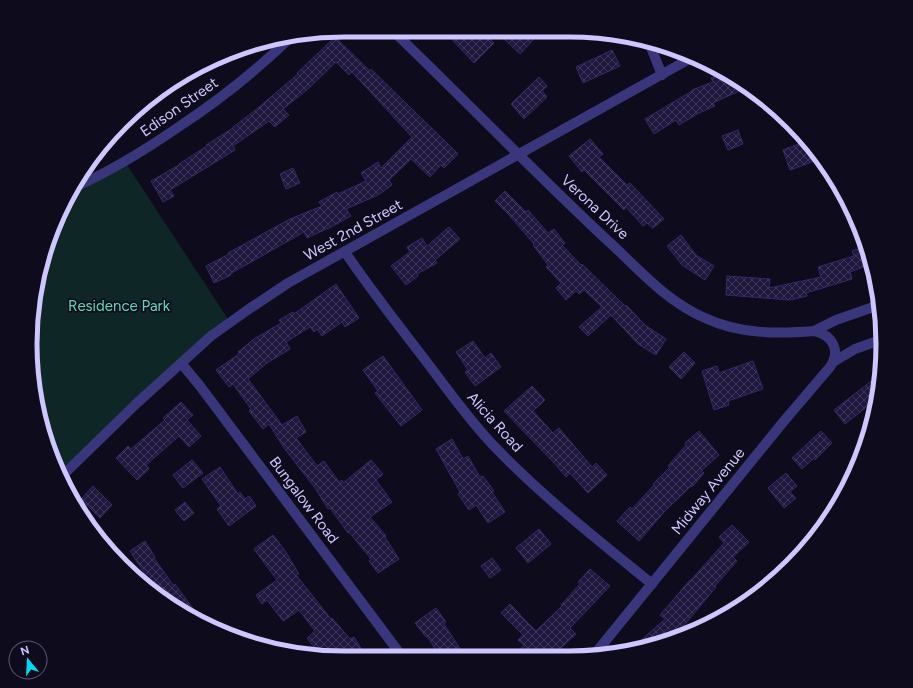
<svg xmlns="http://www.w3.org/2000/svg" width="913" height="688" font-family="Figtree,sans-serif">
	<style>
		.park { fill: #0e2626 }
		.building { fill: url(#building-cross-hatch); stroke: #362969 }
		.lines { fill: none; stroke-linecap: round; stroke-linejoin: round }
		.street { stroke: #39367c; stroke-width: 10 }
		.labels { text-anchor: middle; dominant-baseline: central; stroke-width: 3.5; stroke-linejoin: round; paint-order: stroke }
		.street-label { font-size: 15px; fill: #cec7ff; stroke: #0e0b1c }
		.park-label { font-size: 15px; fill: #54ddbc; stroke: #0e0b1c }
		.rim { fill: none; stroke: #cec7ff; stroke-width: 5 }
	</style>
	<defs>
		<pattern id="building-cross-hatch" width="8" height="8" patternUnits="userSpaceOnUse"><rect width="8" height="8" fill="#1f173d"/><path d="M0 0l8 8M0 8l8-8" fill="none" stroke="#3e375a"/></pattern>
	</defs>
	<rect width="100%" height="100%" fill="#0e0b1c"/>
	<path class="park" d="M125 162 230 322 62 476 47 445 31 364 36 283 62 205 75 187Z"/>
	<g class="building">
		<path d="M443 30H481L494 43 474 63Z"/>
		<path d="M512 30H524L534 39 520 54 504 39Z"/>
		<path d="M335 37 370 71 371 69 458 154 444 168 441 165 430 177 411 159 389 180 392 185 378 195 346 209 351 216 333 226 307 238 304 232 230 274 231 275 214 283 206 266 229 254 228 253 290 219 322 206 319 202 337 192 338 194 366 181 361 173 378 162 381 168 412 137 352 72 349 75 336 62 308 89 283 109 289 115 275 127 269 121 233 146 235 150 170 190 174 196 163 202 151 181 179 165V164L207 146 206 145 233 128V127L253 112 298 74 297 73Z"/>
		<path d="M612 50 620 66 583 83 576 67Z"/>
		<path d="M724 72 748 87 713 103 715 106 699 113 679 125 676 120 654 134 645 119 692 91V90L713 82 711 78Z"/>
		<path d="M539 77 547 86 542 91 547 97 524 119 511 104Z"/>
		<path d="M738 130 743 144 728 150 722 136Z"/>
		<path d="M590 139 603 154 599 157 627 185 630 183 664 219 653 228 647 223 643 226 626 207 624 210 584 170 582 172 569 156Z"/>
		<path d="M804 142 812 162 790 170 783 150Z"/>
		<path d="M293 168 300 183 286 189 280 174Z"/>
		<path d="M505 191 526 212 528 210 548 233 554 229 565 243 562 245 581 265 582 264 625 306 626 305 645 325 666 339 656 355 638 344 611 315 588 336 579 327 602 307 584 290 579 294 576 291 566 300 556 288 561 283 546 267 548 265 533 245 534 244 509 215 495 201Z"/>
		<path d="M449 227 460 239 435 260 437 263 417 274 418 276 406 285 391 266 410 252 407 247 422 238 427 246Z"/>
		<path d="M681 235 696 255 714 266 705 280 682 265 667 246Z"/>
		<path d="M866 246 871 264 850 272 852 279 806 293 807 296 790 300 726 295 727 276 770 279 769 288 821 277 818 267 854 256 852 251Z"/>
		<path d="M336 284 359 318 345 327 342 322 322 336 317 329 314 332 310 327 286 342 290 349 267 363 248 379 282 425 297 416 306 432 296 438 317 466 324 461 339 482 342 480 343 483 371 460 383 474 376 480 392 502 370 517 386 536 385 537 399 559 378 573 369 561 371 559 349 532 348 533 330 508 328 509 315 488 284 448 269 424 263 429 249 411 251 409 233 384 229 387 216 370 239 354 238 352 254 339 281 323 279 320 293 312 294 314Z"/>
		<path d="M473 341 485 358 491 353 501 367 475 386 465 372 468 370 456 352Z"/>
		<path d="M684 352 695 363 681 379 669 367Z"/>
		<path d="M383 356 422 410 401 426 375 393 378 391 363 370Z"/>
		<path d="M753 361 763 389 728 401 729 405 714 410 702 371 717 366 719 373Z"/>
		<path d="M880 378 878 398 845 424 834 410 870 382Z"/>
		<path d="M532 386 545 400 533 411 553 433 559 428 592 467 596 463 607 475 588 493 570 473 566 477 555 464 504 411Z"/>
		<path d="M181 402 193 415 187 420 201 436 189 447 179 436 146 465 149 469 137 480 116 458 128 446 131 449 165 420 163 418Z"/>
		<path d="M699 431 719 455 701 471 704 473 692 487 691 486 665 511 639 541 617 521 630 507 632 509 654 485 653 484 670 467 668 466 686 445 685 443Z"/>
		<path d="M821 431 832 443 815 460 814 458 802 469 792 458Z"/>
		<path d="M452 439 463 459 468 456 480 477 483 476 494 491 492 492 505 512 488 523 476 505 469 510 458 494 460 492 436 449Z"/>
		<path d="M192 460 203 473 183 488 173 475Z"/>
		<path d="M220 467 238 494 240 492 245 499 249 496 256 506 229 526 217 509 221 506 202 479Z"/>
		<path d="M786 473 797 486 790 492 796 498 784 508 768 488Z"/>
		<path d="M93 486 112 505 100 518 81 499Z"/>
		<path d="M185 502 194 513 184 521 175 510Z"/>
		<path d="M732 525 749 542 733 557 737 561 715 586 716 587 671 641 630 650 665 619 660 615 690 580V581L724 543 719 537Z"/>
		<path d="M539 529 551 544 528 563 516 548Z"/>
		<path d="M273 535 284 549 299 574 296 575 331 619 332 618 350 639 354 637 365 655H327L323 649 319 653 307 638 315 631 299 610 283 621 267 600 262 604 256 595 277 580 254 549Z"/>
		<path d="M145 541 155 557 154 558 173 585 175 584 204 623 187 616 158 594 130 551Z"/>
		<path d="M492 558 501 570 490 578 481 566Z"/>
		<path d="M590 569 610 586 570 628 576 634 553 655H514L524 645 518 640 523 635 501 613 510 604 520 614V615L536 631 562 606 561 605 580 584 578 582Z"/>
		<path d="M436 608 446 622 444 624 464 655H439L427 636 426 637 415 623Z"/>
	</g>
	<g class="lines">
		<g class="street">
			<path d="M392 30C464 99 533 171 606 239 637 267 665 301 705 318 739 334 777 334 814 331 833 335 841 351 830 367L784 421 594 655"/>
			<path d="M648 40 662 75"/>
			<path d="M75 187C111 171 145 150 177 128 218 101 256 71 291 37"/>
			<path d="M345 252C370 289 398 325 426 361 448 390 469 420 494 446 543 497 598 540 652 584"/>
			<path d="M814 331 836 320 879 305"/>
			<path d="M833 362 855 349 883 339"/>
			<path d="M181 363 200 386 401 655"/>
			<path d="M62 476 137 403 211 336 249 309 288 283 693 57"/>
		</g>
	</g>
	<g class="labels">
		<g class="street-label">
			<text transform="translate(179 107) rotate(-35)">Edison Street</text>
			<text transform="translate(595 207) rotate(43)">Verona Drive</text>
			<text transform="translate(353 230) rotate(-29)">West 2nd Street</text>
			<text transform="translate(495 422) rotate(48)">Alicia Road</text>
			<text transform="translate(708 491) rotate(-51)">Midway Avenue</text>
			<text transform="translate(304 500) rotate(53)">Bungalow Road</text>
		</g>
		<g class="park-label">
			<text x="119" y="306">Residence Park</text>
		</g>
	</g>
	<path d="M0 0H913V688H0ZM344 37H569A307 307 0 0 1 876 344V344A307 307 0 0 1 569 651H344A307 307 0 0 1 37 344V344A307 307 0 0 1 344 37Z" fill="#0e0b1c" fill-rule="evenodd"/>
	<path class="rim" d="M344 37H569A307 307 0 0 1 876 344V344A307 307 0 0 1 569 651H344A307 307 0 0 1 37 344V344A307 307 0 0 1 344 37Z"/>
	<g transform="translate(28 660) rotate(342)"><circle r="19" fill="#0e0b1c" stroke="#5b5677"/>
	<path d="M0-3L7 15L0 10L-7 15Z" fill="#01d8f1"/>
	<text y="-6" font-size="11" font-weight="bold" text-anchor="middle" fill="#cec7ff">N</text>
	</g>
</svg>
